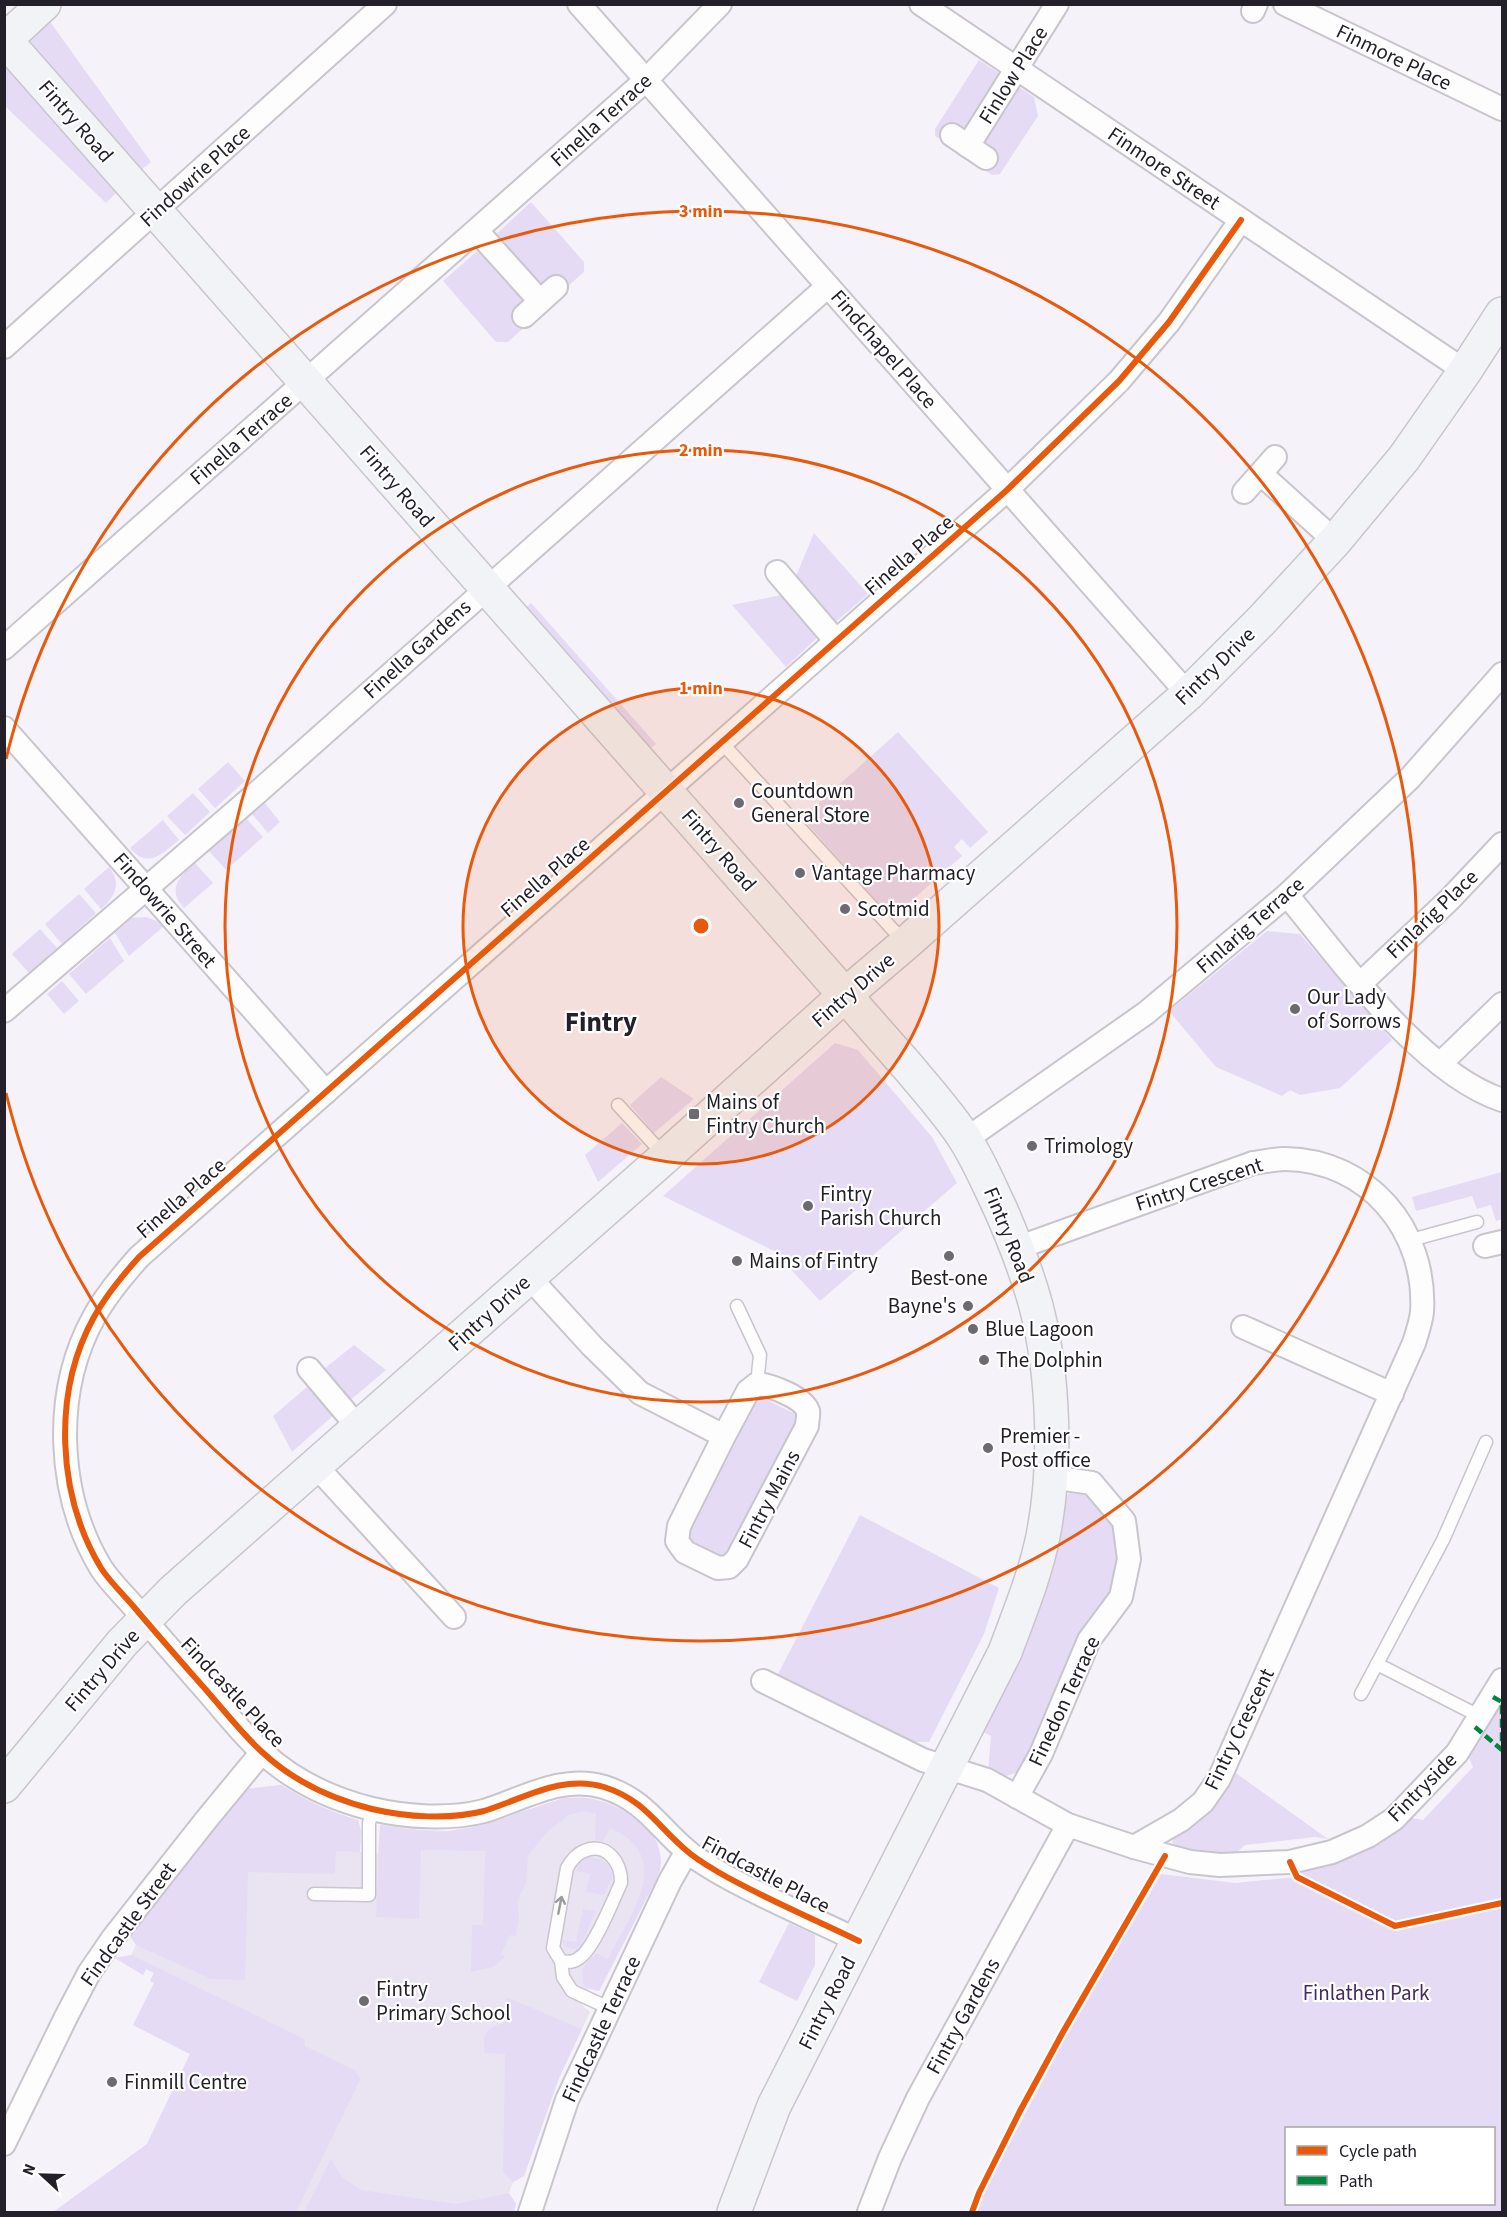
<svg xmlns="http://www.w3.org/2000/svg" width="1507" height="2217" font-family="'Source Sans 3',sans-serif">
	<style>
		.built { fill: #eae4f2 }
		.green { fill: #e6dbf4; fill-rule: evenodd }
		.lines { fill: none; stroke-linecap: round; stroke-linejoin: round }
		.lane-casing { stroke: #c9c5cd; stroke-width: 15 }
		.street-casing { stroke: #c9c5cd; stroke-width: 26 }
		.secondary-casing { stroke: #c9c5cd; stroke-width: 36 }
		.lane { stroke: #fefdfe; stroke-width: 12 }
		.street { stroke: #fefdfe; stroke-width: 22 }
		.secondary { stroke: #f1f3f6; stroke-width: 33 }
		.quiet { stroke: #00873e; stroke-width: 4.5; stroke-dasharray: 9 4.5; stroke-linecap: butt }
		.cycleway-casing { stroke: #fff; stroke-width: 10 }
		.cycleway { stroke: #e8590c; stroke-width: 6 }
		.oneway { stroke: #9b9a9e }
		.ring { fill: none; stroke: #e8590c; stroke-width: 3 }
		.poi-dot { fill: #6d6a72; stroke: #fff; stroke-width: 2 }
		.labels { text-anchor: middle; dominant-baseline: central; stroke-width: 4.5; stroke-linejoin: round; paint-order: stroke }
		.street-label { font-size: 21px; fill: #232029; stroke: #fff }
		.poi-label { font-size: 21px; fill: #232029; stroke: #fff; text-anchor: start }
		.park-label { font-size: 21px; fill: #442b62; stroke: #fff }
		.district-label { font-size: 27px; font-weight: bold; fill: #232029; stroke: #fff }
		.centre { fill: #e8590c; stroke: #fff; stroke-width: 3 }
		.ring-label { font-size: 18px; text-anchor: middle; font-weight: bold; fill: #e8590c; stroke: #fff; stroke-width: 4.5; stroke-linejoin: round; paint-order: stroke }
	</style>
	<rect width="100%" height="100%" fill="#f6f2fa"/>
	<path class="built" d="M281 1785 306 1800 334 1813 358 1820 361 1831 360 1852 378 1853 380 1825 409 1829 448 1831 480 1825 524 1810 588 1798 614 1806 633 1816 646 1827 657 1842 661 1863 654 1884 599 1991 589 1989 582 2005 590 2012 559 2078 524 2176 513 2182 509 2193 516 2204 394 2212H157L122 2196 190 2054 133 2025 154 1983 150 1981 154 1973 146 1969 143 1975 115 1958 131 1955 136 1945 130 1936 246 1789Z"/>
	<g class="green">
		<path d="M48 19 151 162 136 174 32 54 30 34Z"/>
		<path d="M979 60 1002 75 971 132 947 143 935 136V129Z"/>
		<path d="M4 67 15 69 120 189 106 203 5 106Z"/>
		<path d="M1019 87 1034 97 1038 116 1000 174 992 175 980 167V145L1011 90Z"/>
		<path d="M531 202 584 262V272L567 287 556 275 543 286 529 281 491 239Z"/>
		<path d="M483 246 525 299 519 310 530 322 508 342H496L443 281Z"/>
		<path d="M814 533 868 594 832 625 794 581Z"/>
		<path d="M781 595 818 637 786 667 732 605Z"/>
		<path d="M531 603 656 744 646 752 522 611Z"/>
		<path d="M898 732 988 832 970 848 962 839 954 847 962 856 892 918 802 818Z"/>
		<path d="M228 762 245 781 215 808 198 789Z"/>
		<path d="M193 793 210 812 185 835 167 816Z"/>
		<path d="M264 802 280 822 268 833 251 813Z"/>
		<path d="M246 818 263 837 226 870 209 851Z"/>
		<path d="M163 820 179 840C163 853 148 870 130 848Z"/>
		<path d="M195 863 213 883 184 908C166 889 180 876 195 863Z"/>
		<path d="M109 867C122 883 115 897 101 909L84 889Z"/>
		<path d="M79 894 96 913 62 944 45 924Z"/>
		<path d="M146 917 157 921 163 927 129 956 115 933 132 918Z"/>
		<path d="M40 929 57 948 29 973 12 954Z"/>
		<path d="M1267 931 1300 934 1392 1040 1340 1088 1300 1095 1290 1090 1282 1096 1216 1067 1169 1011Z"/>
		<path d="M110 938 124 961 86 994 69 974Z"/>
		<path d="M62 981 79 1001 64 1014 47 994Z"/>
		<path d="M835 1043 858 1050 932 1137 957 1183 820 1301 774 1251 663 1196Z"/>
		<path d="M661 1077 694 1099 654 1133 630 1105Z"/>
		<path d="M622 1123 642 1144 598 1182 585 1155Z"/>
		<path d="M1502 1172V1219L1496 1221 1491 1205 1477 1209 1472 1196 1416 1211 1412 1197Z"/>
		<path d="M354 1345 386 1370 348 1402 325 1368Z"/>
		<path d="M307 1387 336 1413 292 1452 273 1416Z"/>
		<path d="M763 1398 797 1415 798 1425 731 1554 721 1556 689 1539 686 1528 751 1401Z"/>
		<path d="M1073 1489 1091 1492 1117 1524 1123 1559 1114 1596 1025 1766C1012 1777 1004 1778 988 1772L991 1736 979 1730 1058 1506Z"/>
		<path d="M860 1515 999 1588 984 1634 929 1742H911L777 1676Z"/>
		<path d="M1502 1698V2212H977L983 2194 1067 2034 1161 1874 1235 1883 1296 1877 1313 1865 1407 1817 1423 1820 1473 1767 1467 1753ZM1286 2128H1494V2204H1286Z"/>
		<path d="M1233 1771 1328 1839 1315 1837 1245 1845 1235 1854 1218 1855 1188 1851 1175 1847 1172 1842 1175 1835Z"/>
		<path d="M281 1785C306 1800 330 1812 358 1820L361 1831 360 1852 336 1851 335 1874 248 1872 245 1980 211 1979 136 1945 130 1936 246 1789Z"/>
		<path d="M564 1798C571 1798 580 1797 587 1798 617 1802 662 1827 661 1862 661 1876 649 1893 643 1905 629 1933 614 1962 599 1991L583 1986 582 1969 596 1953 608 1959C630 1914 676 1857 610 1828L603 1841 595 1840 596 1813 582 1811 569 1815 547 1832 528 1856 526 1883 517 1902 519 1918 516 1937 510 1935 501 1954 505 1957 493 1967 471 1972 472 1925H483L485 1851 421 1850 419 1919 376 1917 380 1825C402 1828 426 1833 449 1831 488 1827 527 1809 564 1798Z"/>
		<path d="M588 1857 601 1859 610 1866 613 1876 604 1895 586 1892 590 1874 576 1871 580 1862Z"/>
		<path d="M583 1909 596 1911 581 1945 574 1949 565 1947 562 1940 576 1942Z"/>
		<path d="M789 1923 815 1935V1965L797 2001 759 1982Z"/>
		<path d="M131 1955 305 2039V2046L356 2071 360 2080 296 2212H53L147 2144 190 2054 133 2025 154 1983 150 1981 154 1973 146 1969 143 1975 115 1958Z"/>
		<path d="M506 1997 582 2029 559 2078 524 2176 513 2182 503 2172 505 2054 485 2053C481 2034 487 2026 505 2023Z"/>
		<path d="M331 2159 342 2177 361 2190 456 2204 509 2193 516 2204 514 2212H304Z"/>
	</g>
	<g class="lines">
		<defs>
			<g id="lane">
				<path d="M722 743 905 943"/>
				<path d="M618 1105 665 1156"/>
				<path d="M1411 1240 1477 1222"/>
				<path d="M737 1306 760 1355 757 1384"/>
				<path d="M1377 1664 1481 1717"/>
				<path d="M1361 1694 1443 1540 1486 1442"/>
				<path d="M314 1894 369 1895V1823L373 1809"/>
				<path d="M561 1961C568 1962 573 1963 579 1958 594 1949 613 1900 621 1883 622 1863 606 1841 584 1851 576 1854 571 1861 567 1868L553 1948 561 1961 563 1977 572 1991 609 2008"/>
			</g>
			<g id="street">
				<path d="M579 4 1188 694"/>
				<path d="M921 4 1465 371"/>
				<path d="M1285 4 1502 109"/>
				<path d="M1253 11 1256 4"/>
				<path d="M952 135 986 158"/>
				<path d="M968 146 1057 4"/>
				<path d="M477 231 540 301"/>
				<path d="M524 316 556 287"/>
				<path d="M4 347 385 4"/>
				<path d="M1261 474 1335 541"/>
				<path d="M1244 492 1275 457"/>
				<path d="M777 572 836 641"/>
				<path d="M4 648 646 80 720 4"/>
				<path d="M4 728 326 1092"/>
				<path d="M1287 895C1341 960 1421 1073 1502 1100"/>
				<path d="M1361 983 1449 900 1502 844"/>
				<path d="M4 1011 258 792 828 286"/>
				<path d="M1440 1064 1502 1004"/>
				<path d="M965 1140 1146 1013 1287 895 1410 778 1502 674"/>
				<path d="M1485 1246 1502 1242"/>
				<path d="M529 1277 592 1346 640 1393 724 1436 748 1391 757 1384C770 1385 803 1397 808 1411 809 1415 807 1421 807 1426L737 1559 729 1567 718 1568 685 1552 677 1541 679 1526 724 1436"/>
				<path d="M1243 1327 1392 1394"/>
				<path d="M309 1369 358 1427"/>
				<path d="M315 1465 454 1617"/>
				<path d="M763 1681 923 1760 987 1780 1068 1825 1134 1847 1181 1820 1203 1802 1219 1779 1414 1343C1417 1333 1421 1322 1422 1312 1427 1230 1368 1160 1285 1159 1274 1159 1263 1162 1253 1163L1017 1248"/>
				<path d="M1017 1797 1041 1754 1089 1640 1121 1597 1129 1559 1124 1521 1092 1483 1051 1477"/>
				<path d="M1134 1847 1190 1862 1220 1865 1290 1862 1332 1852 1368 1836 1394 1819 1457 1753 1502 1680"/>
				<path d="M859 1941C812 1918 763 1898 718 1872 708 1866 696 1859 687 1851 657 1826 645 1800 604 1787 562 1774 523 1799 484 1811 449 1820 406 1817 372 1809 332 1799 292 1780 262 1752 239 1731 220 1705 199 1682 177 1657 155 1632 134 1607 123 1594 110 1582 101 1568 57 1495 52 1393 94 1317 106 1295 122 1276 139 1257L1007 490 1119 381 1169 322 1241 220"/>
				<path d="M4 2144 67 2015 89 1973 113 1938 206 1820 262 1752"/>
				<path d="M530 2212 567 2100 670 1881 687 1851"/>
				<path d="M869 2212 890 2158 918 2098 1068 1825"/>
			</g>
			<g id="secondary">
				<path d="M44 4 5 40 909 1068C928 1091 949 1114 965 1139 979 1161 989 1185 1000 1208 1014 1240 1027 1272 1036 1306 1054 1375 1057 1466 1043 1536 1035 1576 1019 1614 1005 1652L774 2106 734 2212"/>
				<path d="M4 1786 122 1643 173 1591 665 1157 845 995 905 944 1188 694 1261 621 1335 541 1404 458 1465 371 1502 314"/>
			</g>
		</defs>
		<use href="#lane" class="lane-casing"/>
		<use href="#street" class="street-casing"/>
		<use href="#secondary" class="secondary-casing"/>
		<use href="#lane" class="lane"/>
		<use href="#street" class="street"/>
		<use href="#secondary" class="secondary"/>
		<g class="quiet">
			<path d="M1493 1697 1502 1702V1750"/>
			<path d="M1475 1727 1502 1750"/>
		</g>
		<defs>
			<g id="cycleway">
				<path d="M1290 1862 1297 1877 1395 1926 1502 1903"/>
				<path d="M859 1941C812 1918 763 1898 718 1872 708 1866 696 1859 687 1851 657 1826 645 1800 604 1787 562 1774 523 1799 484 1811 449 1820 406 1817 372 1809 332 1799 292 1780 262 1752 239 1731 220 1705 199 1682 177 1657 155 1632 134 1607 123 1594 110 1582 101 1568 57 1495 52 1393 94 1317 106 1295 122 1276 139 1257L1007 490 1119 381 1169 322 1241 220"/>
				<path d="M972 2212 979 2193 1020 2111 1063 2032 1165 1856"/>
			</g>
		</defs>
		<use href="#cycleway" class="cycleway-casing"/>
		<use href="#cycleway" class="cycleway"/>
	</g>
	<defs><path id="oneway-shaft" d="M-6 0H5M1.5-3L5.5 0L1.5 3" fill="none" stroke-width="1.6" stroke-linecap="round" stroke-linejoin="round" transform="scale(1.5)"/></defs>
	<use class="oneway" href="#oneway-shaft" transform="translate(560 1905) rotate(-79)"/>
	<circle cx="701" cy="926" r="238" fill="#e8590c" fill-opacity=".12"/>
	<g class="ring">
		<circle cx="701" cy="926" r="238"/>
		<circle cx="701" cy="926" r="476"/>
		<path d="M6 759A715 715 0 1 1 6 1093"/>
	</g>
	<g class="poi-dot">
		<circle cx="739" cy="803" r="6"/>
		<circle cx="800" cy="873" r="6"/>
		<circle cx="845" cy="909" r="6"/>
		<circle cx="1295" cy="1009" r="6"/>
		<rect x="688" y="1108" width="12" height="12" rx="3"/>
		<circle cx="1032" cy="1146" r="6"/>
		<circle cx="808" cy="1206" r="6"/>
		<circle cx="949" cy="1256" r="6"/>
		<circle cx="737" cy="1261" r="6"/>
		<circle cx="968" cy="1306" r="6"/>
		<circle cx="973" cy="1329" r="6"/>
		<circle cx="984" cy="1360" r="6"/>
		<circle cx="988" cy="1448" r="6"/>
		<circle cx="364" cy="2001" r="6"/>
		<circle cx="112" cy="2082" r="6"/>
	</g>
	<g class="labels">
		<g class="street-label">
			<text transform="translate(1394 57) rotate(26)">Finmore Place</text>
			<text transform="translate(1013 75) rotate(-58)">Finlow Place</text>
			<text transform="translate(601 120) rotate(-42)">Finella Terrace</text>
			<text transform="translate(76 121) rotate(49)">Fintry Road</text>
			<text transform="translate(1164 168) rotate(34)">Finmore Street</text>
			<text transform="translate(195 176) rotate(-42)">Findowrie Place</text>
			<text transform="translate(884 349) rotate(49)">Findchapel Place</text>
			<text transform="translate(241 439) rotate(-41)">Finella Terrace</text>
			<text transform="translate(397 486) rotate(49)">Fintry Road</text>
			<text transform="translate(909 555) rotate(-41)">Finella Place</text>
			<text transform="translate(417 649) rotate(-42)">Finella Gardens</text>
			<text transform="translate(1215 666) rotate(-44)">Fintry Drive</text>
			<text transform="translate(719 850) rotate(49)">Fintry Road</text>
			<text transform="translate(545 877) rotate(-41)">Finella Place</text>
			<text transform="translate(165 910) rotate(49)">Findowrie Street</text>
			<text transform="translate(1432 914) rotate(-44)">Finlarig Place</text>
			<text transform="translate(1250 925) rotate(-41)">Finlarig Terrace</text>
			<text transform="translate(853 990) rotate(-41)">Fintry Drive</text>
			<text transform="translate(1199 1184) rotate(-18)">Fintry Crescent</text>
			<text transform="translate(181 1198) rotate(-41)">Finella Place</text>
			<text transform="translate(1009 1235) rotate(68)">Fintry Road</text>
			<text transform="translate(489 1313) rotate(-42)">Fintry Drive</text>
			<text transform="translate(769 1499) rotate(-62)">Fintry Mains</text>
			<text transform="translate(102 1670) rotate(-49)">Fintry Drive</text>
			<text transform="translate(233 1692) rotate(47)">Findcastle Place</text>
			<text transform="translate(1064 1701) rotate(-65)">Finedon Terrace</text>
			<text transform="translate(1239 1729) rotate(-64)">Fintry Crescent</text>
			<text transform="translate(1422 1787) rotate(-45)">Fintryside</text>
			<text transform="translate(766 1874) rotate(28)">Findcastle Place</text>
			<text transform="translate(128 1924) rotate(-54)">Findcastle Street</text>
			<text transform="translate(827 2003) rotate(-63)">Fintry Road</text>
			<text transform="translate(963 2016) rotate(-61)">Fintry Gardens</text>
			<text transform="translate(601 2029) rotate(-65)">Findcastle Terrace</text>
		</g>
		<g class="poi-label">
			<text x="751" y="791">Countdown<tspan x="751" dy="24">General Store</tspan></text>
			<text x="812" y="873">Vantage Pharmacy</text>
			<text x="857" y="909">Scotmid</text>
			<text x="1307" y="997">Our Lady<tspan x="1307" dy="24">of Sorrows</tspan></text>
			<text x="706" y="1102">Mains of<tspan x="706" dy="24">Fintry Church</tspan></text>
			<text x="1044" y="1146">Trimology</text>
			<text x="820" y="1194">Fintry<tspan x="820" dy="24">Parish Church</tspan></text>
			<text x="749" y="1261">Mains of Fintry</text>
			<text x="949" y="1278" text-anchor="middle">Best-one</text>
			<text x="956" y="1306" text-anchor="end">Bayne's</text>
			<text x="985" y="1329">Blue Lagoon</text>
			<text x="996" y="1360">The Dolphin</text>
			<text x="1000" y="1436">Premier -<tspan x="1000" dy="24">Post office</tspan></text>
			<text x="376" y="1989">Fintry<tspan x="376" dy="24">Primary School</tspan></text>
			<text x="124" y="2082">Finmill Centre</text>
		</g>
		<g class="park-label">
			<text x="1366" y="1993">Finlathen Park</text>
		</g>
		<g class="district-label">
			<text x="601" y="1022">Fintry</text>
		</g>
	</g>
	<circle cx="701" cy="926" r="9" class="centre"/>
	<g class="ring-label">
		<text x="701" y="217">3 min</text>
		<text x="701" y="456">2 min</text>
		<text x="701" y="694">1 min</text>
	</g>
	<rect width="1507" height="2217" fill="none" stroke="#232029" stroke-width="12"/>
	<rect x="1285" y="2127" width="210" height="78" fill="#ffffff" stroke="#a7a6a9" stroke-width="1.5"/>
	<rect x="1297" y="2146" width="30" height="9" fill="#e8590c" stroke="#a7a6a9" stroke-width="1.5"/>
	<text x="1339" y="2157" font-size="18" fill="#232029">Cycle path</text>
	<rect x="1297" y="2176" width="30" height="9" fill="#00873e" stroke="#a7a6a9" stroke-width="1.5"/>
	<text x="1339" y="2187" font-size="18" fill="#232029">Path</text>
	<g transform="translate(42 2175) rotate(292)" stroke="#ffffff" stroke-width="4.5" paint-order="stroke">
	<path d="M0-4.5L10 22L0 15L-10 22Z" fill="#232029"/>
	<text y="-9" font-size="16" font-weight="bold" text-anchor="middle" fill="#232029">N</text>
	</g>
</svg>
